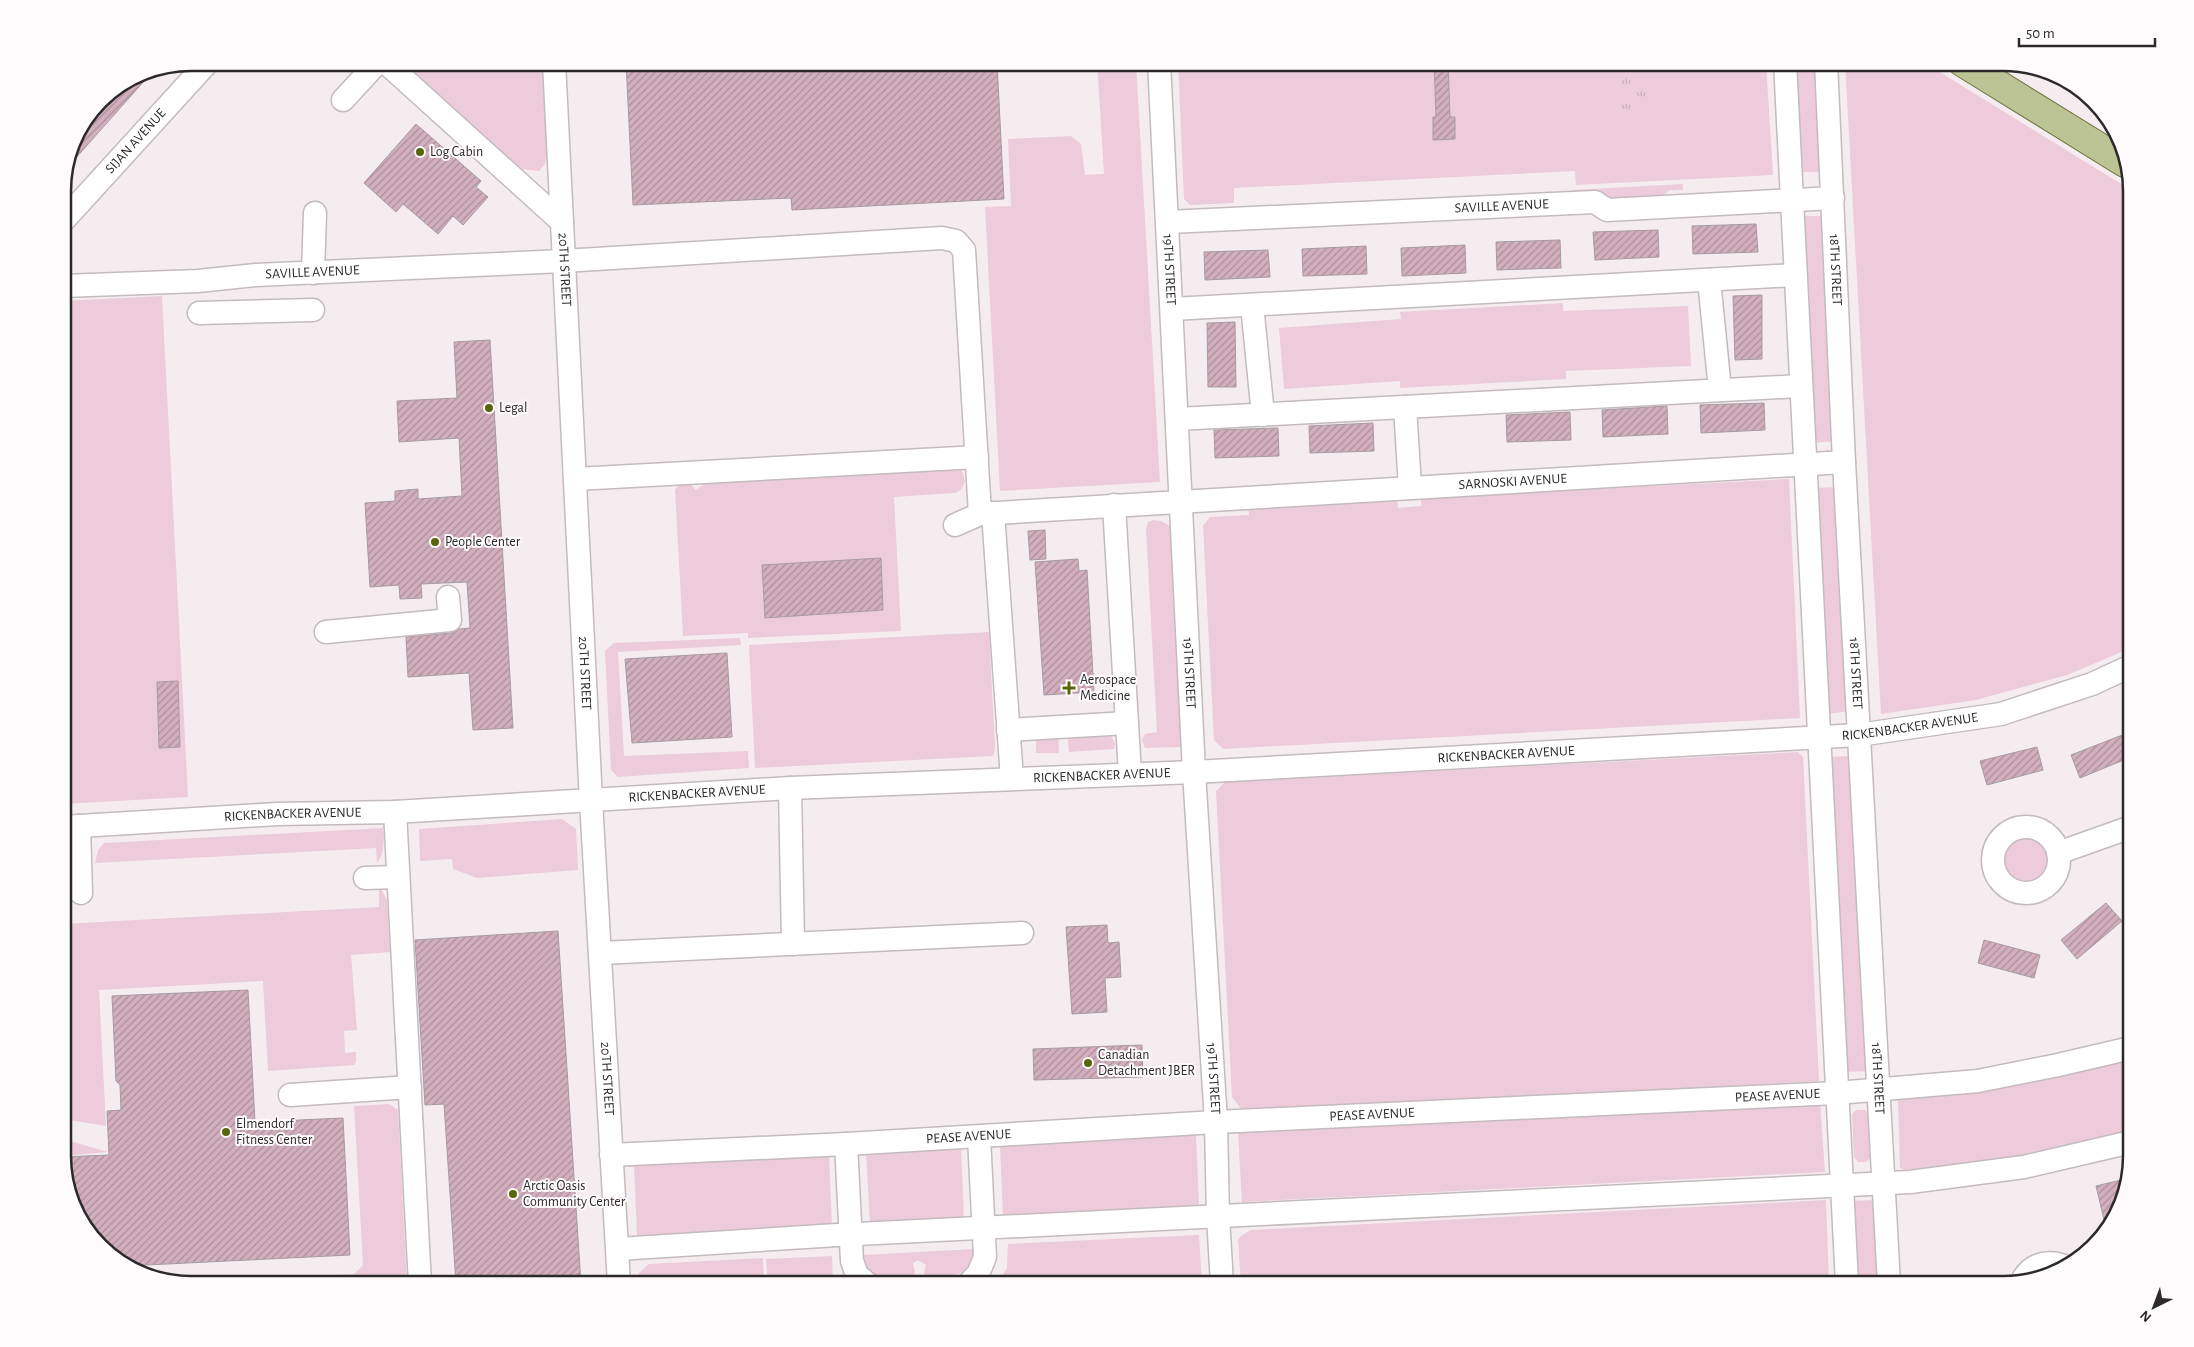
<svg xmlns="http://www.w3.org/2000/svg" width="2194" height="1347" font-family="'Alegreya Sans',sans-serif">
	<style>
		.grass { fill: #edcbda; fill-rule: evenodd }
		.park { fill: url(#park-tufts) }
		.building { fill: url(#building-hatch); stroke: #a59ca0 }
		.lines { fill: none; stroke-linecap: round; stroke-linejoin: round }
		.minor-casing { stroke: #c3bbbe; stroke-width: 25 }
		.major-casing { stroke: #6c7441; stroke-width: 30 }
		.minor { stroke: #fff; stroke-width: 22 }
		.major { stroke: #bcc495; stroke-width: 28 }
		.poi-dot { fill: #596508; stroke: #fffbfd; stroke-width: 2 }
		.labels { text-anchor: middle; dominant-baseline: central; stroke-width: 4; stroke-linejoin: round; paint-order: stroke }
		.street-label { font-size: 14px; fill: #2c292a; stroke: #fffbfd }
		.poi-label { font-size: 14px; fill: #2c292a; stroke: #fffbfd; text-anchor: start }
		.rim { fill: none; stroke: #2c292a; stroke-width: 2.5 }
	</style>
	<defs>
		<pattern id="park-tufts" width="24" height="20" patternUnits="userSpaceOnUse" patternTransform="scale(1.25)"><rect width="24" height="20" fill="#edcbda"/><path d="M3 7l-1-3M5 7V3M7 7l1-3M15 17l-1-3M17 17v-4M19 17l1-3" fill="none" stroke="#cbaebb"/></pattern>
		<pattern id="building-hatch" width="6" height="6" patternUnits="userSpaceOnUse" patternTransform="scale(1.25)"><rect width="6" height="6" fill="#d3afbe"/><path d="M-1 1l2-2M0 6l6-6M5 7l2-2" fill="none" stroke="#ab8e9b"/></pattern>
	</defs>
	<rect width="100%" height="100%" fill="#f5ecf0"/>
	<g class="grass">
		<path d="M404 63H543L547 152 545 164 539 171 521 169Z"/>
		<path d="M1097 63H1136L1160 482 1000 491 985 207 1011 206 1008 139 1071 136 1081 144 1085 175 1104 174Z"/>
		<path d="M1178 63H1434L1435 95H1449L1448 63H1766L1773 175 1576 185 1575 171 1234 188V203L1190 205 1184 199ZM1433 117H1455V139H1433Z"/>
		<path d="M1793 63H1817L1822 172H1799Z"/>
		<path d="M1845 63H1925L2131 190V648L2067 675 1976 700 1881 714Z"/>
		<path d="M1683 184V190H1670L1650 203 1572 196V190Z"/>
		<path d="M1802 216H1825L1836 441 1812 443Z"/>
		<path d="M162 296 188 797 63 804V393L68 386 63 330V301ZM178 681 180 747 159 748 157 682Z"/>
		<path d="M1563 303V311L1688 306 1691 366 1566 371V379L1400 388V381L1284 389 1279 328 1401 319 1400 312Z"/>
		<path d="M958 467 963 473 965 482 961 490 955 493 894 497 901 631 748 638V633L683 636 675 490 681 481 690 484 696 490 711 479ZM880 558 883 610 765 618Z"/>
		<path d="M1789 479 1800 718 1223 749 1214 740 1203 526 1210 517 1249 515 1248 506 1397 499 1398 508 1421 506V498Z"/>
		<path d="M1838 487 1850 711 1827 714 1815 488Z"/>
		<path d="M1153 520 1161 521 1172 527 1183 747 1145 748 1142 740 1145 734 1157 732 1146 529 1148 522Z"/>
		<path d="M989 632 995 748 993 756 755 768 749 645Z"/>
		<path d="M740 638 741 645 618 652 624 756 748 751 749 768 618 777 611 770 605 651 614 643Z"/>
		<path d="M1058 731 1059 753H1036V741L1039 736Z"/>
		<path d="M1067 731 1110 733 1115 744 1114 749 1069 752Z"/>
		<path d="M1798 752 1803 757 1819 1081 1245 1114 1232 1097 1216 791 1225 782Z"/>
		<path d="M1853 756 1869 1071 1846 1072 1829 757Z"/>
		<path d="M562 819 576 829 578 870 477 878 453 869 452 859 420 861 419 829Z"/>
		<path d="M383 828C384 840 385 852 377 863L376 848 95 863 98 850 104 843Z"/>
		<circle cx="2025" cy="862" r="24"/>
		<path d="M379 885 387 900 390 952 351 955 357 1030 344 1031 345 1053 356 1052V1062L354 1065 268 1071 263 981 99 990 106 1126 63 1119V924L379 907Z"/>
		<path d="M2131 1056V1132L2042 1153 1970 1164 1905 1170 1900 1168 1898 1099 1901 1097Z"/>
		<path d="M1820 1101 1825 1172 1242 1202 1238 1133 1247 1131Z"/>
		<path d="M389 1104 398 1110 407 1284H192L185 1283 354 1274 363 1265 354 1106Z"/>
		<path d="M1856 1110H1865L1868 1113 1871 1157 1866 1162H1858L1854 1157 1852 1114Z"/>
		<path d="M1188 1134 1196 1135 1199 1204 1192 1208 1003 1216 1000 1145Z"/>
		<path d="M63 1139 108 1152 63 1156Z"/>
		<path d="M961 1148 964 1220 870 1225 866 1152Z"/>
		<path d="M829 1155 832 1226 637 1236 634 1165Z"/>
		<path d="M1826 1200 1829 1284H1241L1238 1240 1241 1236 1251 1230Z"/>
		<path d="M1876 1200 1880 1284H1857L1852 1201Z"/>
		<path d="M1199 1235 1202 1284H997L1007 1268 1008 1244Z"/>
		<path d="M974 1249C975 1277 948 1278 926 1276L924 1274 926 1265 918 1260 913 1263 915 1273 913 1277C888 1280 870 1284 862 1255Z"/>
		<path d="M832 1256 833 1284H768L766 1259Z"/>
		<path d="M763 1258 764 1284H637L639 1273 649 1264Z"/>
	</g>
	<path class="park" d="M1646 68 1648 109 1617 110 1616 69Z"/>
	<g class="building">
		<path d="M626 62H997L1004 199 792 210 791 198 633 205Z"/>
		<path d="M1434 62H1448L1450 117H1455V139L1433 140V117H1436Z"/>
		<path d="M154 70 66 169 72 142 101 100 143 72Z"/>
		<path d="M416 124 481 181 476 187 488 197 463 225 453 216 438 234 403 204 396 212 364 183Z"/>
		<path d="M1756 224 1758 252 1693 254 1692 226Z"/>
		<path d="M1658 230 1659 257 1595 260 1593 232Z"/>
		<path d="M1560 240 1561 268 1497 270 1496 242Z"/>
		<path d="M1465 245 1466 273 1402 276 1401 248Z"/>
		<path d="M1366 246 1367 274 1303 276 1302 249Z"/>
		<path d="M1268 250 1270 277 1205 280 1204 252Z"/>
		<path d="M1762 295V359L1735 360 1733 296Z"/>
		<path d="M1235 322 1236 387H1208L1207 323Z"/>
		<path d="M490 340 513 728 473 730 469 673 408 677 406 637 451 633 459 629 470 628 467 582 421 584 422 598 400 599 399 585 370 587 365 503 395 501V491L418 489V499L462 496 459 438 399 442 397 401 457 398 454 342Z"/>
		<path d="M1764 403 1765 430 1701 433 1700 405Z"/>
		<path d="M1667 406 1668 434 1603 437 1602 410Z"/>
		<path d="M1570 412 1571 440 1507 442 1506 415Z"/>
		<path d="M1373 423 1374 451 1310 453 1309 426Z"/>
		<path d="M1278 428 1279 456 1215 458 1214 430Z"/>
		<path d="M1045 530 1046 559 1030 560 1028 531Z"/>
		<path d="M881 558 883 610 765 618 762 565Z"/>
		<path d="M1078 559 1079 571 1087 570 1094 692 1044 695 1035 562Z"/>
		<path d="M727 653 732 737 632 743 625 659Z"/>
		<path d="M178 681 180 747 159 748 157 682Z"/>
		<path d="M2125 734 2131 749V757L2080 778 2071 755Z"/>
		<path d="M2037 747 2043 770 1987 785 1980 761Z"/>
		<path d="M2106 903 2122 921 2077 959 2061 940Z"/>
		<path d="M1107 925 1108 943 1119 942 1121 977 1105 978 1107 1012 1072 1014 1066 927Z"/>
		<path d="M558 931 581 1284H503V1282L456 1284 444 1104 425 1105 415 940Z"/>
		<path d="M1984 940 2040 955 2034 978 1978 963Z"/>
		<path d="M248 990 255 1122 343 1118 350 1255 126 1266 80 1220 63 1163V1157L109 1155 107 1111 121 1110 120 1085 116 1081 112 996Z"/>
		<path d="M1142 1045 1143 1077 1034 1080 1033 1049Z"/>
		<path d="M2125 1179 2114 1220 2106 1228 2096 1186Z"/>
	</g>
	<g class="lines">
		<defs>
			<g id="minor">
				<path d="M385 62 562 222"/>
				<path id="s1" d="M554 62 591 801 619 1284"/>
				<path id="s2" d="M1159 62 1194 772 1216 1122 1218 1217 1222 1284"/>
				<path d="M1785 62 1847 1284"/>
				<path id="s3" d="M1826 62 1844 462 1889 1284"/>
				<path d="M343 100 378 62"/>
				<path id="s4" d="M63 221 208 62"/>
				<path id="s5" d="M1168 222 1595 202 1607 210 1833 198"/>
				<path d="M313 273 315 213"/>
				<path d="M1709 280 1720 390"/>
				<path id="s6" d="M63 286 198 281 256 275 563 261 942 238 956 241 964 250 980 514 1844 462"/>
				<path d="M1252 305 1263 415"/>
				<path d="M1172 309 1795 275"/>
				<path d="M199 313 313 310"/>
				<path d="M1405 407 1410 487"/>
				<path d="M1178 419 1800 386"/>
				<path d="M576 479 977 457"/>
				<path d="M1114 505 1130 774"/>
				<path d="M993 513 1012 779"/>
				<path d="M955 525 980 514"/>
				<path d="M326 632 450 620 448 597"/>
				<path d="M1008 730 1127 723"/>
				<path d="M790 788 793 944"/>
				<path d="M395 812 420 1284"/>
				<path d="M79 826 81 893"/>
				<circle cx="2026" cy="860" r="33"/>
				<path id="s7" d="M63 827 277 814 395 812 790 788 1194 772 1859 735 2001 714 2092 684 2131 666"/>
				<path d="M2058 853 2131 827"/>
				<path d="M365 878 398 877"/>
				<path d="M601 953 1022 933"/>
				<path d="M290 1095 410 1087"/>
				<path d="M846 1144 852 1261 857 1275 868 1284"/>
				<path id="s8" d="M611 1155 846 1144 1216 1122 1837 1093 1978 1081 2058 1065 2131 1048"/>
				<path d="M618 1249 837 1235 1910 1182 2024 1167 2131 1142"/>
				<path d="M2023 1279C2033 1262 2051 1260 2067 1267"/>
				<path d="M968 1284 978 1274 985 1257 979 1137"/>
			</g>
			<path id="major" d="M1962 62 2125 163"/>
		</defs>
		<use href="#minor" class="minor-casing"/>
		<use href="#major" class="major-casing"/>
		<use href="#minor" class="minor"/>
		<use href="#major" class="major"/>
	</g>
	<g class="poi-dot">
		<circle cx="420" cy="152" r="5"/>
		<circle cx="489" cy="408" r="5"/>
		<circle cx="435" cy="542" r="5"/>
		<path d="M1066.5 680.5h5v5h5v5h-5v5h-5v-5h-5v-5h5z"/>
		<circle cx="1088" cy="1063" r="5"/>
		<circle cx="226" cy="1132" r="5"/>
		<circle cx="513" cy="1194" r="5"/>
	</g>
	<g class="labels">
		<g class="street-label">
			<text stroke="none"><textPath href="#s4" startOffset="108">SIJAN AVENUE</textPath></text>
			<text stroke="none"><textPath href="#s5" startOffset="334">SAVILLE AVENUE</textPath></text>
			<text stroke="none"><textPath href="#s1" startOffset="208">20TH STREET</textPath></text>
			<text stroke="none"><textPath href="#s2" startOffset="208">19TH STREET</textPath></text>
			<text stroke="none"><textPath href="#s3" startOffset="208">18TH STREET</textPath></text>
			<text stroke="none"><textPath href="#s6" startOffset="250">SAVILLE AVENUE</textPath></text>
			<text stroke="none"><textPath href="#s6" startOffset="1705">SARNOSKI AVENUE</textPath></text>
			<text stroke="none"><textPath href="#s1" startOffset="612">20TH STREET</textPath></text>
			<text stroke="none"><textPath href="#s2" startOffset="612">19TH STREET</textPath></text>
			<text stroke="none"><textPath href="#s3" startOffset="612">18TH STREET</textPath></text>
			<text stroke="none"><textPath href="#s7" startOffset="1850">RICKENBACKER AVENUE</textPath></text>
			<text stroke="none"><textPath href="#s7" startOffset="1445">RICKENBACKER AVENUE</textPath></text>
			<text stroke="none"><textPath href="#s7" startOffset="1040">RICKENBACKER AVENUE</textPath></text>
			<text stroke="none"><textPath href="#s7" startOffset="635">RICKENBACKER AVENUE</textPath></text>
			<text stroke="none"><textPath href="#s7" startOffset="230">RICKENBACKER AVENUE</textPath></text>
			<text stroke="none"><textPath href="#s1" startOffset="1018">20TH STREET</textPath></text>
			<text stroke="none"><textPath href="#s2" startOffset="1018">19TH STREET</textPath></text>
			<text stroke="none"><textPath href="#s3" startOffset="1018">18TH STREET</textPath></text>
			<text stroke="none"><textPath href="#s8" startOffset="1168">PEASE AVENUE</textPath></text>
			<text stroke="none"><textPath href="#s8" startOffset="762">PEASE AVENUE</textPath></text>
			<text stroke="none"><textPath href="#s8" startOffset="358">PEASE AVENUE</textPath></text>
		</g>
		<g class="poi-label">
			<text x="430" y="152">Log Cabin</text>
			<text x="499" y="408">Legal</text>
			<text x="445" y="542">People Center</text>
			<text x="1080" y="680">Aerospace<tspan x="1080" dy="16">Medicine</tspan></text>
			<text x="1098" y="1055">Canadian<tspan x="1098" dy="16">Detachment JBER</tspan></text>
			<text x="236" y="1124">Elmendorf<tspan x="236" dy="16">Fitness Center</tspan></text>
			<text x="523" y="1186">Arctic Oasis<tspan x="523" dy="16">Community Center</tspan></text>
		</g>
	</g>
	<path d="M0 0H2194V1347H0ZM191 71H2003A120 120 0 0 1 2123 191V1156A120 120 0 0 1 2003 1276H191A120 120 0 0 1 71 1156V191A120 120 0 0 1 191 71Z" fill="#fffbfd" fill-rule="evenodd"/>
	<path class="rim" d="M191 71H2003A120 120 0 0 1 2123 191V1156A120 120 0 0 1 2003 1276H191A120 120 0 0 1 71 1156V191A120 120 0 0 1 191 71Z"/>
	<g transform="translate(2154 1307) rotate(222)" stroke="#fffbfd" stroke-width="4" paint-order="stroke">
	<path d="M0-4L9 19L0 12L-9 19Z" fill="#2c292a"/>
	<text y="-8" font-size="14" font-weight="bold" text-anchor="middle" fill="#2c292a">N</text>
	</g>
	<path d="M2019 38v8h136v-8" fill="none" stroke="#2c292a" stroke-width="2.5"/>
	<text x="2026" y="38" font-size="15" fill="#2c292a" stroke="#fffbfd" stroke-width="4" paint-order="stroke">50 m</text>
</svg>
